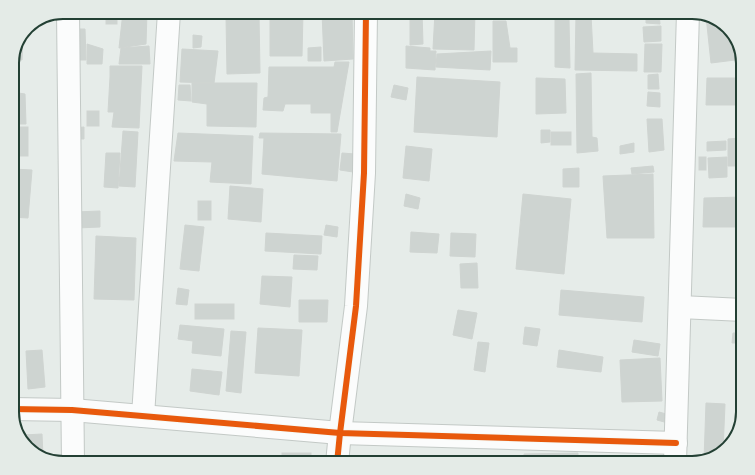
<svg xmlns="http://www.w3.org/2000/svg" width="755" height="475" font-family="'Golos Text',sans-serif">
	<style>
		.building { fill: #ced4d1; stroke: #cfd4d1 }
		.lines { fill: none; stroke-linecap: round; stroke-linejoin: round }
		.minor-casing { stroke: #c3c9c6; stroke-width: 24 }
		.minor { stroke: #fbfcfc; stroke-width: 22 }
		.cycleway-casing { stroke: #f5faf7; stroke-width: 8 }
		.cycleway { stroke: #e8590c; stroke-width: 6 }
		.rim { fill: none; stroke: #234034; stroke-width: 2 }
	</style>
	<rect width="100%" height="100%" fill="#e6ece9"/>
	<g class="building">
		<path d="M123 12H147L146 44 119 48Z"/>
		<path d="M186 12H266V14L222 15V17L185 19Z"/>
		<path d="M270 12H303L302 56H270Z"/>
		<path d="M322 12H352L353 59 324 61Z"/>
		<path d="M410 12H422L423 44 410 45Z"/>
		<path d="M435 12H475L474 50 433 49Z"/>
		<path d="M499 12H515L510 18 499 19Z"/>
		<path d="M646 12H659L660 24 646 23Z"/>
		<rect x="106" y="14" width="11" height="10"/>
		<path d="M259 15 260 73 227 74 226 16Z"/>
		<path d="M576 15H591L593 53 637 54V71L575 70Z"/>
		<path d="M706 16 720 20 736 38 743 59 711 63Z"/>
		<path d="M555 19 569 20 570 68 555 67Z"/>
		<path d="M493 21H506L510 48H517V62H493Z"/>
		<path d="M661 26V41L644 42 643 27Z"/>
		<path d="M69 29H85L86 60H70Z"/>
		<path d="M193 35 202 36 201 47 193 48Z"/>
		<path d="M23 36 22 60 12 59Z"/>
		<path d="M87 44 103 49 102 64H87Z"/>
		<path d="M645 44H662L661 72H644Z"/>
		<path d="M149 46 150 64H119L121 48Z"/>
		<path d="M406 46 430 48V51H436L435 70 406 68Z"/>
		<path d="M321 47V61H308V48Z"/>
		<path d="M182 49 218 51 214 83 180 82Z"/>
		<path d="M491 51 490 70 436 67 437 54Z"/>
		<path d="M335 62H349L337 132H331V113H311V104H285L283 111 263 110 264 98 268 97 269 67H334Z"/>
		<path d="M110 66H142L139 128 112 127 114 112H108L110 77Z"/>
		<path d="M591 73 592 137 597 138 598 151 577 153 576 74Z"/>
		<path d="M658 74 659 89H648V75Z"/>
		<path d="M417 77 500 82 497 137 414 132Z"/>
		<path d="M536 78 565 79 566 113 536 114Z"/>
		<path d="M707 78H743V105H706Z"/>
		<path d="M192 83H257L256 127 207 126V104L192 102Z"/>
		<path d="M179 85H190L191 101 178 100Z"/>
		<path d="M394 85 408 88 406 100 391 97Z"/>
		<path d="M12 92 25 94 26 124H12Z"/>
		<path d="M648 92 660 93V107L647 106Z"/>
		<rect x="87" y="111" width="12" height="15"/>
		<path d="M647 119H662L664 150 649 152Z"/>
		<rect x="12" y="127" width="16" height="29"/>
		<path d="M84 127V139H73V128Z"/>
		<path d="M541 130H550V142L541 143Z"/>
		<path d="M123 131 138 132 135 187 119 186Z"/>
		<rect x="551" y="132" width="20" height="13"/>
		<path d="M178 133 253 136 251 184 210 182 212 162 174 161Z"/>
		<path d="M260 133 341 134 337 181 262 174 264 138H259Z"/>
		<path d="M740 138V143H737L738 166H728V139Z"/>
		<path d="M726 141V150L707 151V142Z"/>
		<path d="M634 143V152L620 154V146Z"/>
		<path d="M742 143H743V188H739Z"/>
		<path d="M406 146 432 149 429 181 403 178Z"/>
		<path d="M106 153H120L118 188 104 187Z"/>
		<path d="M342 153 355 154 353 172 340 170Z"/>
		<rect x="699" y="157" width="7" height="13"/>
		<path d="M727 157V177L709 178 708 158Z"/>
		<path d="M653 166 654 172 632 174 631 168Z"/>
		<path d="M579 168V187H563V169Z"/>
		<path d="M12 169 32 170 28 218 12 217Z"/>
		<path d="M653 174 654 238H607L603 176Z"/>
		<path d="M230 186 263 189 261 222 228 219Z"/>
		<path d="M406 194 420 198 418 209 404 206Z"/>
		<path d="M523 194 571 199 564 274 516 269Z"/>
		<path d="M743 197V227H703L704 198Z"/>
		<rect x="198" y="201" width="13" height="19"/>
		<path d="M100 211V227L76 228 75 212Z"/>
		<path d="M185 225 204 227 199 271 180 269Z"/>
		<path d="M326 225 338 227 337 237 324 235Z"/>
		<path d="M411 232 439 234 437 253 410 252Z"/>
		<path d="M266 233 322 236 321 254 265 251Z"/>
		<path d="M451 233 476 234 475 257 450 256Z"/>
		<path d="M96 236 136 238 134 300 94 299Z"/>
		<path d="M294 255 318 256 317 270 293 269Z"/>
		<path d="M477 263 478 288H461L460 264Z"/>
		<path d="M262 276 292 277 290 307 260 304Z"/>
		<path d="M178 288 189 290 187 305 176 304Z"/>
		<path d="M561 290 644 297 642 322 559 315Z"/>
		<path d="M299 300H328L327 322H299Z"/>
		<rect x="195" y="304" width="39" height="15"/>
		<path d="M458 310 477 313 472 339 453 335Z"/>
		<path d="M180 325 224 329 221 356 192 353 193 341 178 339Z"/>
		<path d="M525 327 540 329 537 346 523 344Z"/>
		<path d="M258 328 302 330 299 376 255 373Z"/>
		<path d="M231 331 246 332 241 393 226 391Z"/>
		<path d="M733 333H742V343H732Z"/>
		<path d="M634 340 660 344 658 356 632 352Z"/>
		<path d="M478 342 489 343 485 372 474 370Z"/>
		<path d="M42 350 45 387 28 389 26 351Z"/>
		<path d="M559 350 603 357 601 372 557 367Z"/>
		<path d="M660 358 662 401 622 402 620 360Z"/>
		<path d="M192 369 222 372 219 395 190 391Z"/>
		<path d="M706 403 725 404 723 451 717 456 704 460Z"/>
		<path d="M659 412 670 415 668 423 657 420Z"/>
		<path d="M42 434 43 457 35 455 25 444 24 435Z"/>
		<rect x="282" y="453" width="29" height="10"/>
		<path d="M578 453V463H524V454Z"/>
		<path d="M134 458 167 459V463H134Z"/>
		<rect x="381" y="460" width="97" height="3"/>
		<path d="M487 460H496V463H486Z"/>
	</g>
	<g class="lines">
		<defs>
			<g id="minor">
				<path d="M68 12 73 463"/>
				<path d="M680 307 743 310"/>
				<path d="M12 409 72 410 340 433 676 443"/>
				<path d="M143 416 169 12"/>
				<path d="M337 463 340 433 356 306 364 173 366 12"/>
				<path d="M675 463 688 12"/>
			</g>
		</defs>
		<use href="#minor" class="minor-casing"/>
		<use href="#minor" class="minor"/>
		<defs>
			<g id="cycleway">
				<path d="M12 409 72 410 340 433 676 443"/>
				<path d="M337 463 340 433 356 306 364 173 366 12"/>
			</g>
		</defs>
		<use href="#cycleway" class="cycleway-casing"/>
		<use href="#cycleway" class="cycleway"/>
	</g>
	<path d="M0 0H755V475H0ZM63 19H692A44 44 0 0 1 736 63V412A44 44 0 0 1 692 456H63A44 44 0 0 1 19 412V63A44 44 0 0 1 63 19Z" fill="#e4ebe7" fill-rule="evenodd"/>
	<path class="rim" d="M63 19H692A44 44 0 0 1 736 63V412A44 44 0 0 1 692 456H63A44 44 0 0 1 19 412V63A44 44 0 0 1 63 19Z"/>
</svg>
